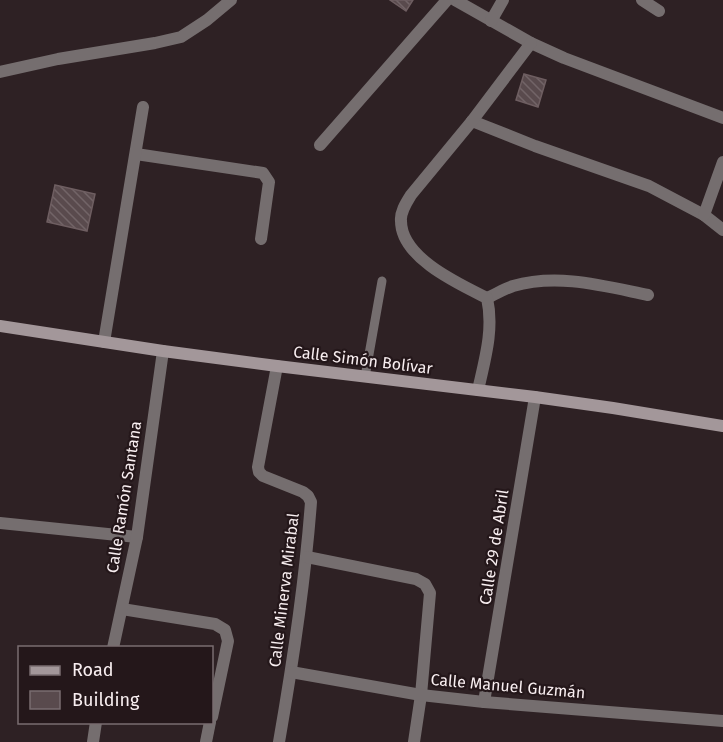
<svg xmlns="http://www.w3.org/2000/svg" width="723" height="742" font-family="'Fira Sans',sans-serif">
	<style>
		.building { fill: url(#building-back-hatch); stroke: #6e5e61; stroke-width: 1.5 }
		.lines { fill: none; stroke-linecap: round; stroke-linejoin: round }
		.lane { stroke: #756e6f; stroke-width: 9 }
		.street { stroke: #756e6f; stroke-width: 12 }
		.secondary { stroke: #a3979a; stroke-width: 12 }
		.labels { text-anchor: middle; dominant-baseline: central; stroke-width: 4.5; stroke-linejoin: round; paint-order: stroke }
		.street-label { font-size: 16px; fill: #f8eef0; stroke: #24171a }
	</style>
	<defs>
		<pattern id="building-back-hatch" width="6" height="6" patternUnits="userSpaceOnUse" patternTransform="scale(1.5)"><rect width="6" height="6" fill="#594a4d"/><path d="M-1 5l2 2M0 0l6 6M5-1l2 2" fill="none" stroke="#726467"/></pattern>
	</defs>
	<rect width="100%" height="100%" fill="#2e2124"/>
	<g class="building">
		<path d="M390 0H413L406 11Z"/>
		<path d="M524 74 546 80 538 107 516 100Z"/>
		<path d="M55 185 95 194 87 231 47 222Z"/>
	</g>
	<g class="lines">
		<path class="lane" d="M365 377 382 281"/>
		<g class="street">
			<path d="M455 0 531 43 564 58 723 118"/>
			<path d="M642 0 659 11"/>
			<path d="M491 21 503 0"/>
			<path d="M0 72 58 59 155 43 181 37 207 20 231 0"/>
			<path d="M472 121 535 146 649 186 704 215 723 230"/>
			<path d="M320 145 447 0"/>
			<path d="M136 154 263 173 269 182 261 239"/>
			<path d="M704 215 723 162"/>
			<path d="M487 298C496 294 504 289 513 286 558 273 604 286 648 295"/>
			<path d="M104 342 143 107"/>
			<path d="M277 366 258 467 259 472 263 476 303 492 308 496 311 502C305 583 293 662 279 742"/>
			<path d="M478 390C485 359 494 329 487 298 459 284 401 258 401 221 400 212 406 203 411 195L472 121 531 43"/>
			<path d="M0 523 137 537"/>
			<path d="M307 557 416 579 425 584 430 593 421 695 414 742"/>
			<path d="M122 609 215 624 225 630 228 641 212 717"/>
			<path d="M113 648 137 537 163 351"/>
			<path d="M291 672 421 695 484 702 723 721"/>
			<path d="M484 702 535 397"/>
			<path d="M93 742 96 722"/>
			<path d="M206 742 210 722"/>
		</g>
		<path class="secondary" d="M0 326 163 351 277 366 535 397 613 408 723 426"/>
	</g>
	<g class="labels">
		<g class="street-label">
			<text transform="translate(363 360) rotate(7)">Calle Simón Bolívar</text>
			<text transform="translate(124 497) rotate(-81)">Calle Ramón Santana</text>
			<text transform="translate(494 547) rotate(-81)">Calle 29 de Abril</text>
			<text transform="translate(284 590) rotate(-83)">Calle Minerva Mirabal</text>
			<text transform="translate(508 686) rotate(5)">Calle Manuel Guzmán</text>
		</g>
	</g>
	<rect x="18" y="646" width="195" height="78" fill="#24171a" stroke="#796d70" stroke-width="1.5"/>
	<rect x="30" y="666" width="30" height="9" fill="#a3979a" stroke="#796d70" stroke-width="1.5"/>
	<text x="72" y="676" font-size="18" fill="#f8eef0">Road</text>
	<rect x="30" y="691" width="30" height="18" fill="#594a4d" stroke="#796d70" stroke-width="1.5"/>
	<text x="72" y="706" font-size="18" fill="#f8eef0">Building</text>
</svg>
